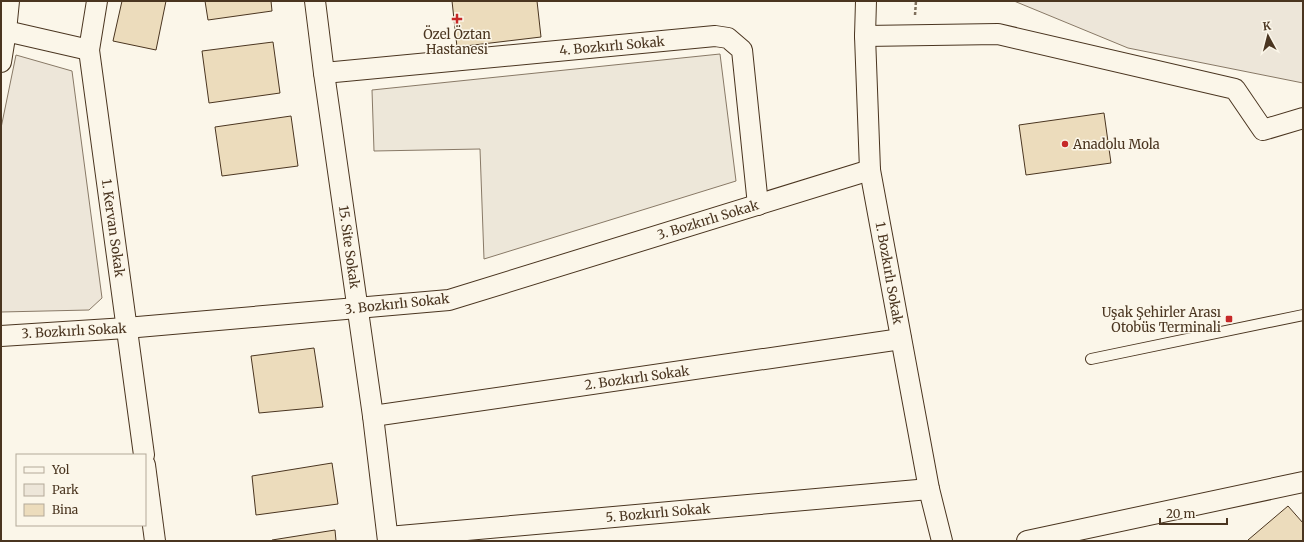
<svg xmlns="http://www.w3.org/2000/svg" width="1304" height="542" font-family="Merriweather,serif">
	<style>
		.park { fill: #ede6d9; stroke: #887966 }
		.parking { fill: #ede7d9; stroke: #887966 }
		.building { fill: #ecdcbc; stroke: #4a3520 }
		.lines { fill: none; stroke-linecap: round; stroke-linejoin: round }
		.service-casing { stroke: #4a3520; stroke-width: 12 }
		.minor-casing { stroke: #4a3520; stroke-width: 22 }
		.path { stroke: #7f6f5c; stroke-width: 2.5; stroke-dasharray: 3 2; stroke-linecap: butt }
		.service { stroke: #fbf6e9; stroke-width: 10 }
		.minor { stroke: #fbf6e9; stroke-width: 20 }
		.poi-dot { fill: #c62828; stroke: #fbf6e9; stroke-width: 1.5 }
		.labels { text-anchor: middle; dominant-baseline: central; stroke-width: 3; stroke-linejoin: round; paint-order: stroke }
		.poi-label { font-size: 13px; fill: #4a3520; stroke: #fbf6e9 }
		.street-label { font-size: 13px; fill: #4a3520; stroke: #fbf6e9 }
	</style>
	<rect width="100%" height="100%" fill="#fbf6e9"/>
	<g class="park">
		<path d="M1014 1H1303V83L1128 48Z"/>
		<path d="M16 55 72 71 102 298 89 310 1 312V128Z"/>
	</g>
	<path class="parking" d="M720 54 736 181 484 259 480 149 374 151 372 90Z"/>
	<g class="building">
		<path d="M122 1H166L156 50 113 41Z"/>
		<path d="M205 1H271L272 11 208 20Z"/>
		<path d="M452 1H537L541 37 457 47Z"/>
		<path d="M273 42 280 93 209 103 202 51Z"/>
		<path d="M1104 113 1111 163 1026 175 1019 125Z"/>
		<path d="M291 116 298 166 222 176 215 127Z"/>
		<path d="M314 348 323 407 259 413 251 356Z"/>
		<path d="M332 463 338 504 256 515 252 476Z"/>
		<path d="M1288 506 1303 523V541H1249L1248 540Z"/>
		<path d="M335 530 336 541H273L272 540Z"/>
	</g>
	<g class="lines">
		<defs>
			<path id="service" d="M1091 359 1303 315"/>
			<g id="minor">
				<path d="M97 1 89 50 144 455"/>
				<path d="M315 1 324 73 373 416 388 541"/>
				<path d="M866 1 865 36 870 170 929 489 942 541"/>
				<path d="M1 19 6 31 89 50"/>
				<path d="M865 36 998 34 1235 89 1263 130 1303 118"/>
				<path d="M1 62 6 31 9 1"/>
				<path d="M324 73 715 36 728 38 742 50 758 205"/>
				<path d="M1 336 126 328 449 300 870 170"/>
				<path d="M373 416 901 339"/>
				<path d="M145 465 155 541"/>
				<path d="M388 537 929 489"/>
				<path d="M1027 541 1303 482"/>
			</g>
		</defs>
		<use href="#service" class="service-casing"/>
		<use href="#minor" class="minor-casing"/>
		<path class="path" d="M915 15 916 1"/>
		<use href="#service" class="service"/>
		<use href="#minor" class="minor"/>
	</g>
	<g class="poi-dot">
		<path d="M455 13h4v4h4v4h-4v4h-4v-4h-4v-4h4z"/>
		<circle cx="1065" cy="144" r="4"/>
		<rect x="1225" y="315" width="8" height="8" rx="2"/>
	</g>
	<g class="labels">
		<g class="poi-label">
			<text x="457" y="34">Özel Öztan<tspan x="457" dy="15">Hastanesi</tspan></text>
			<text x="1073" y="144" text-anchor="start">Anadolu Mola</text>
			<text x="1221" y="312" text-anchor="end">Uşak Şehirler Arası<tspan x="1221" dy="15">Otobüs Terminali</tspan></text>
		</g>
		<g class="street-label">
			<text transform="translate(612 46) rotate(-5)">4. Bozkırlı Sokak</text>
			<text transform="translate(708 220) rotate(-17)">3. Bozkırlı Sokak</text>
			<text transform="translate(113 228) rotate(82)">1. Kervan Sokak</text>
			<text transform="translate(349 247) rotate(82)">15. Site Sokak</text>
			<text transform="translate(889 273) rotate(80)">1. Bozkırlı Sokak</text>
			<text transform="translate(397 304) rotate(-6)">3. Bozkırlı Sokak</text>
			<text transform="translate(74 331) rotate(-3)">3. Bozkırlı Sokak</text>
			<text transform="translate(637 378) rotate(-8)">2. Bozkırlı Sokak</text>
			<text transform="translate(658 513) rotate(-5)">5. Bozkırlı Sokak</text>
		</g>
	</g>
	<rect width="1304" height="542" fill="none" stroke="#4a3520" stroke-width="4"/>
	<rect x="16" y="454" width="130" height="72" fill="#fbf6e9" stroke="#b4a999"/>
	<rect x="24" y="467" width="20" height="6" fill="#fbf6e9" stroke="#b4a999"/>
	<text x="52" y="474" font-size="12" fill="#4a3520">Yol</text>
	<rect x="24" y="484" width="20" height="12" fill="#ede6d9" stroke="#b4a999"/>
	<text x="52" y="494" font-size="12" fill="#4a3520">Park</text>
	<rect x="24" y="504" width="20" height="12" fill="#ecdcbc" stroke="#b4a999"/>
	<text x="52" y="514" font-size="12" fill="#4a3520">Bina</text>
	<g transform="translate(1268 36) rotate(353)" stroke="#fbf6e9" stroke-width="3" paint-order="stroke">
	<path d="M0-3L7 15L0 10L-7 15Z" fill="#4a3520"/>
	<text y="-6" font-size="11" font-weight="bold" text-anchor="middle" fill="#4a3520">K</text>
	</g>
	<path d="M1160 518v6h67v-6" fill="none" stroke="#4a3520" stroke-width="2"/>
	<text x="1166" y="518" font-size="12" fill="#4a3520" stroke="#fbf6e9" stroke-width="3" paint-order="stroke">20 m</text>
</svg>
